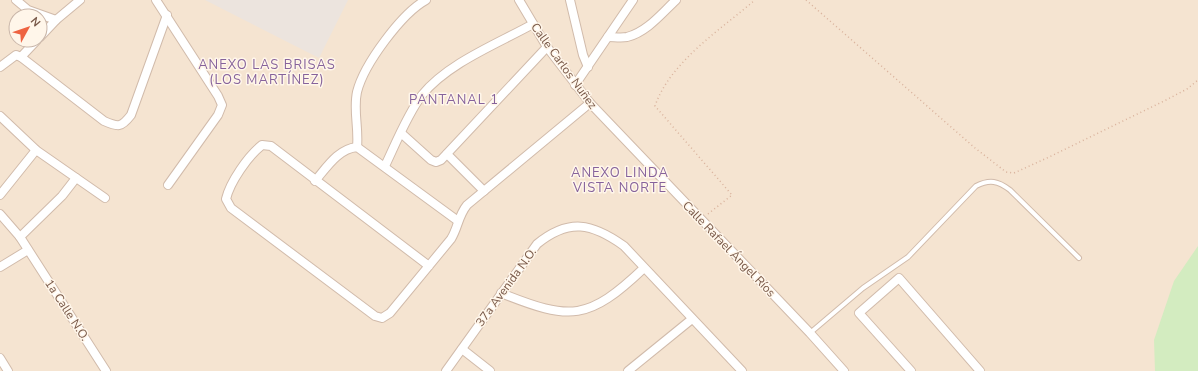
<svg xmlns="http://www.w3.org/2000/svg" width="1198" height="371" font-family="'Nunito Sans',sans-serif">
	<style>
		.residential { fill: #f5e4d1; fill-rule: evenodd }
		.industrial { fill: #ece4de }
		.green { fill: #d3ecc0 }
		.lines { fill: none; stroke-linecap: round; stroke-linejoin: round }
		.lane-casing { stroke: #d1bbab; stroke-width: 6 }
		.street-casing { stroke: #d1bbab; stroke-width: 10 }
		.path { stroke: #d9b29c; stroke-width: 1.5; stroke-dasharray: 1 3; stroke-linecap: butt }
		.lane { stroke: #fff; stroke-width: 4 }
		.street { stroke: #fff; stroke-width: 8 }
		.labels { text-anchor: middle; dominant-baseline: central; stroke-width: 3; stroke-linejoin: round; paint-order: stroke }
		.street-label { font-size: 12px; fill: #775747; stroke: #fff6ea }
		.neighbourhood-label { font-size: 13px; letter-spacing: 1px; fill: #86629b; stroke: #fff6ea }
	</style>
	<rect width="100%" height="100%" fill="#fdf2e3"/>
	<path class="residential" d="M0 0H1198V371H0ZM16 16H40V40H16Z"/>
	<path class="industrial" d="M205 0H348L319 58Z"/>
	<path class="green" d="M1198 246V371H1155L1154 340 1174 281Z"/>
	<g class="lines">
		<defs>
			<path id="lane" d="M810 333 863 288 908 257 976 186C990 179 998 181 1010 190L1079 258"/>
			<g id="street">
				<path d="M16 0 28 10 56 20"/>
				<path d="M156 0 218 96 222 105 218 115 168 185"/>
				<path d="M519 0 547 47 590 103 810 333 844 371"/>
				<path d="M570 0 583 55 588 67"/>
				<path d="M40 37 56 20 80 0"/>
				<path d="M608 37C614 37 621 38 627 37 647 32 662 13 676 0"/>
				<path d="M21 57 37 40"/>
				<path d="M0 67 16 55 21 57 104 121C118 127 121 128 131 115L167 15"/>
				<path d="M575 85 633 0"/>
				<path d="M0 116 36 150 105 198"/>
				<path d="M401 133 431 160 436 162 441 160 547 47"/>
				<path d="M357 147C359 128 353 110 357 92 364 64 402 13 426 0"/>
				<path d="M447 154 484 191"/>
				<path d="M385 166C395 145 408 113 422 95 448 63 497 44 533 24"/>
				<path d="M315 181C327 167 338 149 357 147L458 221"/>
				<path d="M0 195 36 150"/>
				<path d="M0 214 20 237 106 371"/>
				<path d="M20 237 62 196 76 178"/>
				<path d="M429 266 271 146 262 145C248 156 230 182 226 199L231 208 375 316 382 318 390 313 451 239C458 228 458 216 467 205L590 103"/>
				<path d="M0 267 28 250"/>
				<path d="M501 293C571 321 588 321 644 268"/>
				<path d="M462 349 490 371"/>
				<path d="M0 358 8 371"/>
				<path d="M446 371 537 244C569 218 592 223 624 246L742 371"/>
				<path d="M628 371 692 319"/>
				<path d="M911 371 859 313 899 278 980 371"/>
			</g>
		</defs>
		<use href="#lane" class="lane-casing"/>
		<use href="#street" class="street-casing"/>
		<g class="path">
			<path d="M806 0 975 148 1006 172 1014 173 1047 158 1166 100 1187 89 1198 80"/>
			<path d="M708 214 732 195 655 106C670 62 720 30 755 0"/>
		</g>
		<use href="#lane" class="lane"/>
		<use href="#street" class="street"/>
	</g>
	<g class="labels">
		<g class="street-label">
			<text transform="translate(564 66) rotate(54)">Calle Carlos Nuñez</text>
			<text transform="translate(729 249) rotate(46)">Calle Rafael Ángel Ríos</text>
			<text transform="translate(506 287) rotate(-54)">37a Avenida N.O.</text>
			<text transform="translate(67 310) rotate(57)">1a Calle N.O.</text>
		</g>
		<g class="neighbourhood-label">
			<text x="267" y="65">ANEXO LAS BRISAS<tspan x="267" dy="15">(LOS MARTÍNEZ)</tspan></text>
			<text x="454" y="100">PANTANAL 1</text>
			<text x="620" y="173">ANEXO LINDA<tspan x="620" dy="15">VISTA NORTE</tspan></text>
		</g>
	</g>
	<g transform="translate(28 28) rotate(50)"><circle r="19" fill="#fff6ea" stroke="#c9b6a9"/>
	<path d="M0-3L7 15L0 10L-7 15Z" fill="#ee6341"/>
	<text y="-6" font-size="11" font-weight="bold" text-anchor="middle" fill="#775747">N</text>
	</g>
</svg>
